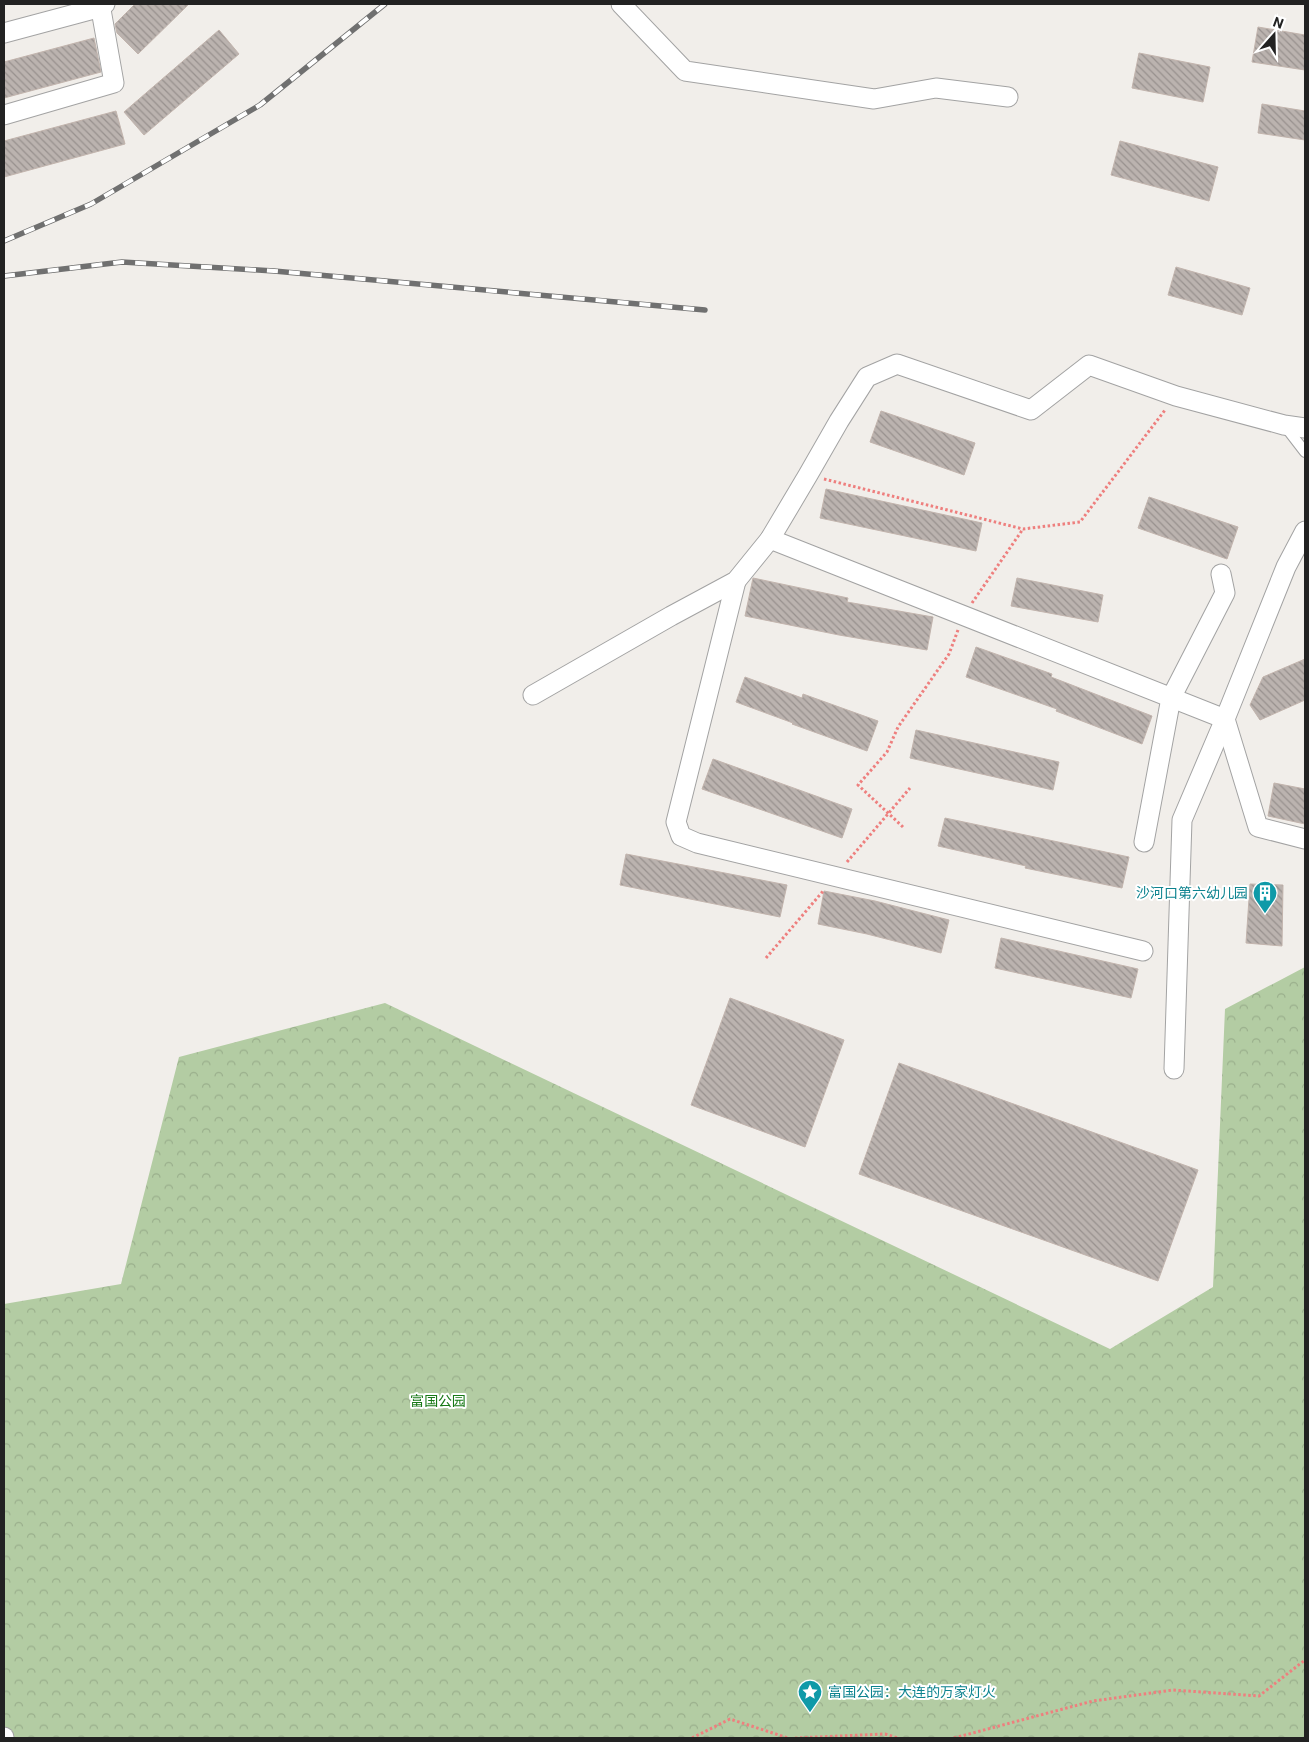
<svg xmlns="http://www.w3.org/2000/svg" width="1309" height="1742" font-family="Roboto,'Noto Sans SC',sans-serif">
	<style>
		.forest { fill: url(#forest-crowns) }
		.building { fill: url(#building-back-hatch); stroke: #c2b4ad }
		.lines { fill: none; stroke-linecap: round; stroke-linejoin: round }
		.lane-casing { stroke: #a3a3a3; stroke-width: 12 }
		.street-casing { stroke: #a3a3a3; stroke-width: 21 }
		.path { stroke: #ee7f7e; stroke-width: 3; stroke-dasharray: 2.5 2.5; stroke-linecap: butt }
		.lane { stroke: #fff; stroke-width: 10 }
		.street { stroke: #fff; stroke-width: 19 }
		.rail-casing { stroke: #707070; stroke-width: 5.5 }
		.rail { stroke: #fff; stroke-width: 4; stroke-dasharray: 11; stroke-linecap: butt }
		.labels { text-anchor: middle; dominant-baseline: central; stroke-width: 4; stroke-linejoin: round; paint-order: stroke }
		.culture-label { font-size: 14px; fill: #0d838f; stroke: #fff; text-anchor: end }
		.park-label { font-size: 14px; fill: #187917; stroke: #fff }
	</style>
	<defs>
		<pattern id="forest-crowns" width="20" height="18" patternUnits="userSpaceOnUse" patternTransform="scale(1.25)"><rect width="20" height="18" fill="#b3cca3"/><path d="M2 6a3 3 0 1 1 6 0M12 15a3 3 0 1 1 6 0" fill="none" stroke="#9aaf8c"/></pattern>
		<pattern id="building-back-hatch" width="6" height="6" patternUnits="userSpaceOnUse" patternTransform="scale(1.25)"><rect width="6" height="6" fill="#bbb3af"/><path d="M-1 5l2 2M0 0l6 6M5-1l2 2" fill="none" stroke="#98918e"/></pattern>
	</defs>
	<rect width="100%" height="100%" fill="#f1eeea"/>
	<path class="forest" d="M1305 967V1738H4V1304L121 1284 179 1057 385 1003 1110 1349 1213 1287 1225 1009Z"/>
	<g class="building">
		<path d="M135 4H189L138 54 117 33 115 24Z"/>
		<path d="M1258 27 1305 35V70L1252 62Z"/>
		<path d="M219 30 239 54 144 135 124 112Z"/>
		<path d="M94 38 101 72 4 98V62Z"/>
		<path d="M1139 53 1210 67 1203 102 1132 88Z"/>
		<path d="M1262 104 1305 111V140L1258 133Z"/>
		<path d="M116 111 125 144 4 177V141Z"/>
		<path d="M1120 141 1218 167 1209 201 1111 175Z"/>
		<path d="M1176 267 1250 288 1242 315 1168 295Z"/>
		<path d="M881 411 975 443 964 475 870 442Z"/>
		<path d="M826 489 982 523 976 551 820 518Z"/>
		<path d="M1149 497 1238 527 1227 559 1138 528Z"/>
		<path d="M753 578 848 598 847 602 933 617 927 650 839 635 745 616Z"/>
		<path d="M1017 578 1103 595 1098 622 1011 606Z"/>
		<path d="M976 647 1052 674 1051 677 1152 716 1142 744 1056 711 1057 709 966 677Z"/>
		<path d="M1305 659V700L1260 720 1250 705 1263 677Z"/>
		<path d="M745 677 802 698 803 694 878 721 867 751 792 724 793 723 736 702Z"/>
		<path d="M916 730 1059 762 1053 790 910 758Z"/>
		<path d="M713 759 852 809 842 838 702 789Z"/>
		<path d="M1274 783 1305 789V824L1268 816Z"/>
		<path d="M945 818 1129 857 1122 888 1025 868 1026 866 938 846Z"/>
		<path d="M626 854 787 885 780 917 620 885Z"/>
		<path d="M1250 884 1283 885 1282 946 1246 943Z"/>
		<path d="M824 891 875 901 949 920 941 953 867 934 818 924Z"/>
		<path d="M1001 938 1138 969 1131 998 995 968Z"/>
		<path d="M730 998 844 1040 805 1147 691 1105Z"/>
		<path d="M899 1063 1198 1170 1158 1281 859 1174Z"/>
	</g>
	<g class="lines">
		<defs>
			<path id="lane" d="M1285 426 1305 452"/>
			<g id="street">
				<path d="M621 4 685 71 874 99 936 88 1008 97"/>
				<path d="M4 33 101 7 105 4"/>
				<path d="M4 115 114 83 100 4"/>
				<path d="M770 539 1225 719 1258 827 1305 839"/>
				<path d="M736 581 676 822 681 836 697 843 1143 951"/>
				<path d="M533 695 671 616 736 581 770 539 808 475 839 421 867 377 897 364 1031 410 1089 365 1176 396 1284 425 1305 428"/>
				<path d="M1144 842 1171 698 1225 593 1221 574"/>
				<path d="M1174 1069 1182 820 1225 719 1286 567 1305 531"/>
				<path d="M4 1737V1738"/>
			</g>
		</defs>
		<use href="#lane" class="lane-casing"/>
		<use href="#street" class="street-casing"/>
		<g class="path">
			<path d="M824 479 1023 529 1080 522 1165 410"/>
			<path d="M972 603 1023 529"/>
			<path d="M903 827 858 785 887 752 898 727 949 654 958 630"/>
			<path d="M847 862 910 788"/>
			<path d="M766 958 824 890"/>
			<path d="M692 1738 730 1719 788 1738"/>
			<path d="M795 1738 885 1734 898 1738"/>
			<path d="M954 1738 1093 1701 1173 1690 1259 1696 1305 1660"/>
		</g>
		<use href="#lane" class="lane"/>
		<use href="#street" class="street"/>
		<defs>
			<g id="rail">
				<path d="M4 241 91 204 260 105 385 4"/>
				<path d="M4 276 122 262 274 271 705 310"/>
			</g>
		</defs>
		<use href="#rail" class="rail-casing"/>
		<use href="#rail" class="rail"/>
	</g>
	<defs>
		<symbol id="building-pin" viewBox="-11 -11 22 30"><path d="M0 17L-7.5 6A9.5 9.5 0 1 1 7.5 6Z" fill="#0f9aa8" stroke="#fff"/><path d="M-4-6H4V6H1V3H-1V6H-4ZM-2.5-4.3h1.7v1.8h-1.7ZM.8-4.3h1.7v1.8H.8ZM-2.5-1h1.7V.8h-1.7ZM.8-1h1.7V.8H.8Z" fill="#fff"/></symbol>
		<symbol id="sight-pin" viewBox="-11 -11 22 30"><path d="M0 17L-7.5 6A9.5 9.5 0 1 1 7.5 6Z" fill="#0f9aa8" stroke="#fff"/><path d="M0-6L1.8-2.2L6-1.7L2.9 1.2L3.7 5.4L0 3.3L-3.7 5.4L-2.9 1.2L-6-1.7L-1.8-2.2Z" fill="#fff"/></symbol>
	</defs>
	<g fill-rule="evenodd">
		<use href="#building-pin" x="1251" y="879" width="28" height="38"/>
		<use href="#sight-pin" x="796" y="1678" width="28" height="38"/>
	</g>
	<g class="labels">
		<g class="culture-label">
			<text x="1248" y="893">沙河口第六幼儿园</text>
			<text x="828" y="1692" text-anchor="start">富国公园：大连的万家灯火</text>
		</g>
		<g class="park-label">
			<text x="438" y="1401">富国公园</text>
		</g>
	</g>
	<rect width="1309" height="1742" fill="none" stroke="#222222" stroke-width="10"/>
	<g transform="translate(1274 35) rotate(20)" stroke="#ffffff" stroke-width="4" paint-order="stroke">
	<path d="M0-4L9 19L0 12L-9 19Z" fill="#222222"/>
	<text y="-8" font-size="14" font-weight="bold" text-anchor="middle" fill="#222222">N</text>
	</g>
</svg>
